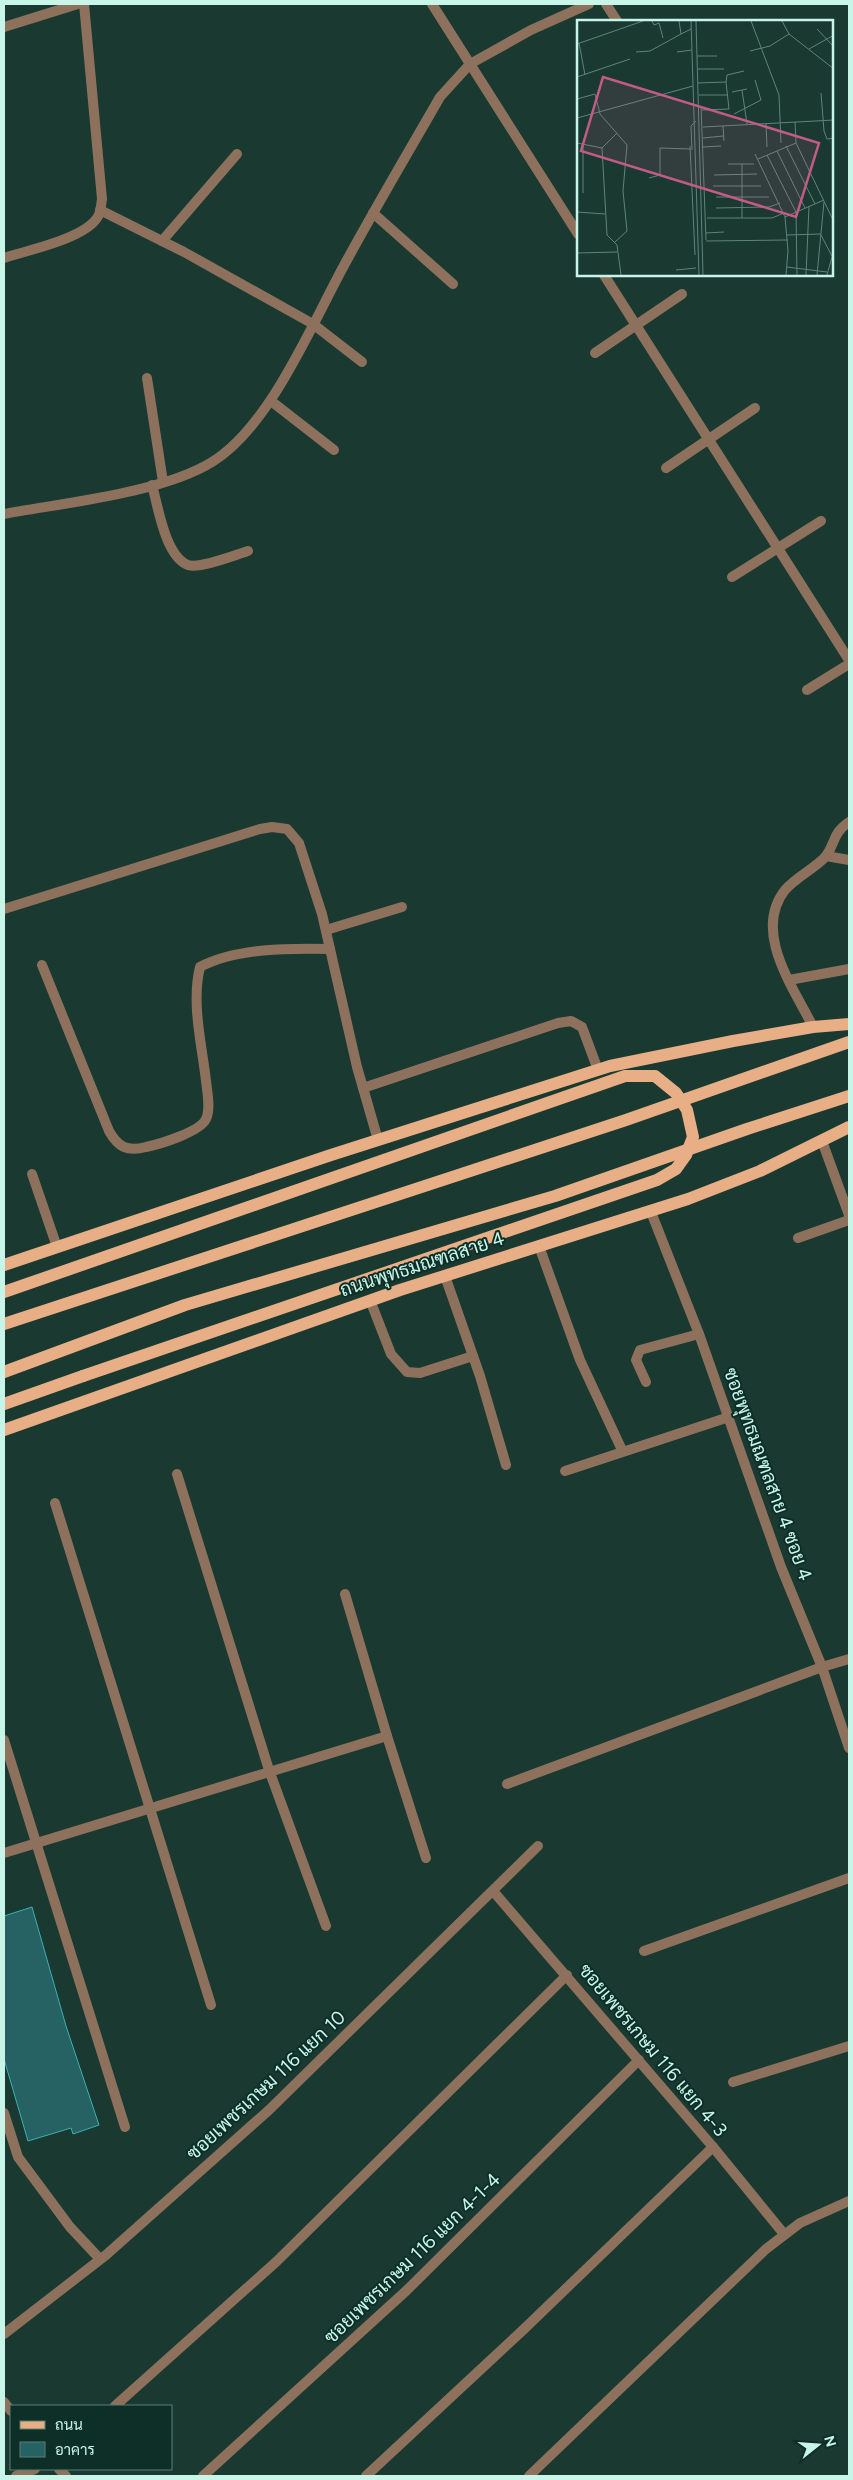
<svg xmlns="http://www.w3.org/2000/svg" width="853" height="2480" font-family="Figtree,Sarabun,sans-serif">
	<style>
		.building { fill: #266263; stroke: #3cb1b3 }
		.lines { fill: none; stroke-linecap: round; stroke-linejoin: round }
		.service { stroke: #8d715d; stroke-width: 10 }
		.minor { stroke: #8d715d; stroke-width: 10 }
		.tertiary { stroke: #8d715d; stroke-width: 10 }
		.primary { stroke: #e8ae86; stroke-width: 12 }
		.primary-bridge { stroke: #e8ae86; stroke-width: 12 }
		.labels { text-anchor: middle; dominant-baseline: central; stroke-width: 4; stroke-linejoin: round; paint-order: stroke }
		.street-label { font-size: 19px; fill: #c7f6e9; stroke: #0e2f27 }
		.inset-road { fill: none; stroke: #5f857b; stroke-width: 1 }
		.view { fill: #c45b86; fill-opacity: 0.15; stroke: #c45b86; stroke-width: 2.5 }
		.inset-edge { fill: none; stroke: #c7f6e9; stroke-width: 2.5 }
	</style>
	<rect width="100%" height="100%" fill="#193931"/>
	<path class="building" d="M32 1907 66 2026 99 2125 73 2134 71 2128 28 2141 4 2059V1916Z"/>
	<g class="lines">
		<g class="service">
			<path d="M373 213 453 284"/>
			<path d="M162 241 237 154"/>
			<path d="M313 324 362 362"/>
			<path d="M147 378 163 482"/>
			<path d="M271 401 334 450"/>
			<path d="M152 485C158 506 165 556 188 565 200 569 235 555 248 551"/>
			<path d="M826 856 849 860"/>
			<path d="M326 930 402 907"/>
			<path d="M42 965 109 1131C118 1147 127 1152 146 1147 160 1144 200 1132 206 1119 211 1109 207 1091 206 1081 202 1045 191 1003 200 967 236 948 290 948 330 949"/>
			<path d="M789 980 849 969"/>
			<path d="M813 1027C794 988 752 932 785 890 797 876 816 868 826 856 836 842 832 834 849 822"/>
			<path d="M363 1088 558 1023 571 1021 582 1027 598 1070"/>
			<path d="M32 1174 57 1247"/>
			<path d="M646 1382 636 1360 640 1350 699 1334"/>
			<path d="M507 1784 822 1667"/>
		</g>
		<g class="minor">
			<path d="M432 4 578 234"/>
			<path d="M606 4 617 21"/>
			<path d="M4 27 78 4"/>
			<path d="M100 210 184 252 313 324"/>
			<path d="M4 258C28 250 83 239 97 218 101 213 101 205 102 199L84 4"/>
			<path d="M604 275 849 660"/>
			<path d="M595 353 682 294"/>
			<path d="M666 468 755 408"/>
			<path d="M4 514C63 503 162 493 212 462 271 426 313 321 347 260 377 205 409 151 440 97L470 64 531 30 589 4"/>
			<path d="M732 577 821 521"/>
			<path d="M807 690 849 664"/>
			<path d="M4 909 260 829 272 827 287 829 299 843 322 914 357 1067 378 1140"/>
			<path d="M822 1141 849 1215"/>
			<path d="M798 1238 849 1220"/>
			<path d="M539 1246 580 1360 622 1450"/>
			<path d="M445 1276 480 1376 506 1465"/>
			<path d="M370 1300 391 1354 407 1372 420 1373 473 1356"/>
			<path d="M565 1471 729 1417"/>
			<path d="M177 1474 269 1770 326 1926"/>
			<path d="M55 1503 211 2005"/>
			<path d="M345 1594 387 1736 426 1858"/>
			<path d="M822 1667 849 1659"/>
			<path d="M4 1740 125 2127"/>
			<path d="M4 1853 387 1736"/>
			<path d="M493 1891 713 2147 784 2234"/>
			<path d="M644 1951 849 1878"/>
			<path d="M733 2082 849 2046"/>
			<path d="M4 2113 18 2157 70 2227 100 2259"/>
			<path d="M4 2334 106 2255 269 2110 538 1846"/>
			<path d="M4 2402 11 2411"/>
			<path d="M115 2406 276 2262 567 1975"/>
			<path d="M59 2469 66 2476"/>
			<path d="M16 2476 35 2469"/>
			<path d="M203 2476 406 2291 639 2060"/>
			<path d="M366 2476 523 2330 713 2147"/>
			<path d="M529 2476 766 2249 800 2223 849 2201"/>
		</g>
		<path class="tertiary" d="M651 1212 699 1334 781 1567 822 1667 849 1748"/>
		<g class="primary">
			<path d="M4 1265 331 1155 610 1066 733 1041 813 1027 849 1024"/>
			<path d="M4 1324 626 1120 849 1042"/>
			<path d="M4 1372 185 1305 555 1196 747 1129 849 1096"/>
			<path d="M4 1404 83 1376"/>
			<path d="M4 1430 400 1290 688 1199 760 1171 849 1127"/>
		</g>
		<path class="primary-bridge" d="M4 1292 625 1076H655L676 1093 687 1110 693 1137 686 1155 676 1169 657 1180 83 1376"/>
	</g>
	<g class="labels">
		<g class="street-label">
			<text transform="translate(422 1264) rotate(-18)">ถนนพุทธมณฑลสาย 4</text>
			<text transform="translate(768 1474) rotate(70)">ซอยพุทธมณฑลสาย 4 ซอย 4</text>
			<text transform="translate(653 2050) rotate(50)">ซอยเพชรเกษม 116 แยก 4-3</text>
			<text transform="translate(266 2085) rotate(-43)">ซอยเพชรเกษม 116 แยก 10</text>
			<text transform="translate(412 2258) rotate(-44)">ซอยเพชรเกษม 116 แยก 4-1-4</text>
		</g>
	</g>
	<g transform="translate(577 20)">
		<rect width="256" height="256" fill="#193931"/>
		<path class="inset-road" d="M75 1 77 5 82 3 86 18M102 1 104 14 114 9M114 1 122 255M119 1 126 255M174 1 202 75 204 123M205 1 212 14 257 49M240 9 257 27M2 23 8 55M0 24 66 1M232 29 257 15M173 31 193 26 212 14M59 32 73 31 104 14M100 32 115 30M120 36H140M121 49H147M0 57 53 39M121 63 149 62 150 55 167 51M165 70 170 104M155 72 170 69M244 73 247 111 250 119 257 118M122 75H151M0 79 18 74 23 94 50 125 46 171 50 211 38 222M124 86 129 220M125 90 152 89 149 62M157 94 184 80 178 60M0 98 116 66M218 102 219 123 257 202M189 104 190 127M146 106 147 121M126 107 257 100M126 118 146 116M0 123 25 128M6 124V173M113 126 118 235M209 126 238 184M126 127 144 126M25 128 30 215 40 225 44 255M25 128 40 113M115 130 114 106 119 101M200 131 228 188M178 134 208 197 211 231 209 255M190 135 219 192 220 255M181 139 219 123M151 144H177M165 144V198M137 155 180 154M72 158 83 155V128L113 129M136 166H184M139 177H192M139 188 192 187 203 183M0 192 28 194M208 197 247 180M130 198H195L207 193M129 213 147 212M210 215 244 214M244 215 257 240M129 221 211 220M0 233 40 232M210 247 250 252M99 250 119 248M229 255 232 186M240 255 247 182M250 255 255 237"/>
		<path class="view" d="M26 57 242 123 219 197 4 131Z"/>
		<rect width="256" height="256" class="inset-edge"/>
	</g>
	<rect width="853" height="2480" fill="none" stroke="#c7f6e9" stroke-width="10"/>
	<rect x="10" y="2405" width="162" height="65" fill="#0e2f27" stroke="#587f75"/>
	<rect x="20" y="2421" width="25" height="8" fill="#e8ae86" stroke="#587f75"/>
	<text x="55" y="2430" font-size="15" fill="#c7f6e9">ถนน</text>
	<rect x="20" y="2442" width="25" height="15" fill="#266263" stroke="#587f75"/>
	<text x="55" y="2455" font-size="15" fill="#c7f6e9">อาคาร</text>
	<g transform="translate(818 2445) rotate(73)" stroke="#0e2f27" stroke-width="4" paint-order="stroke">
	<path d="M0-4L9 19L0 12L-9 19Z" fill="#c7f6e9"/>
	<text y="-8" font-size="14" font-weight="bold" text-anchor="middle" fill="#c7f6e9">N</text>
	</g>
</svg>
